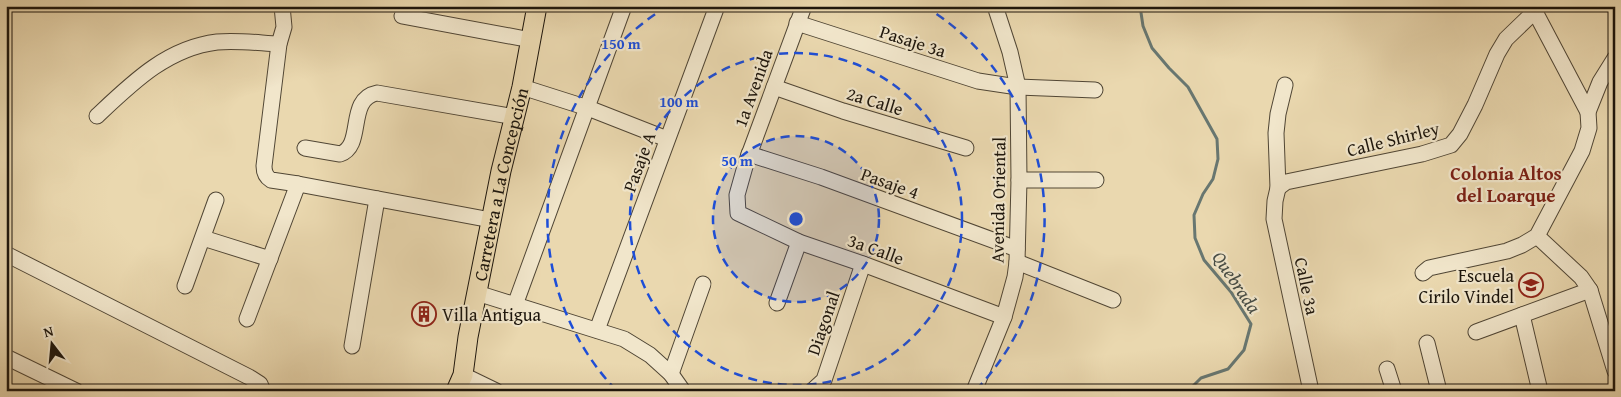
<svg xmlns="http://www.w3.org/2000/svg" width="1621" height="397" font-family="'Gentium Book Plus',serif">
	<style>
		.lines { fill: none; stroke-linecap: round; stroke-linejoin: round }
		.stream { stroke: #687771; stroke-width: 3 }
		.minor-casing { stroke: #504635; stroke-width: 17 }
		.major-casing { stroke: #1c150c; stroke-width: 21 }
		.minor { stroke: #f1e6cb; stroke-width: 15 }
		.major { stroke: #ead8af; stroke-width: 19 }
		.ring { fill: none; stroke: #1d4ed8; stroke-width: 2.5; stroke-dasharray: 9 6 }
		.labels { text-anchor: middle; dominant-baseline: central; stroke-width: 4.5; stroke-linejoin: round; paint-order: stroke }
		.street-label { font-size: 18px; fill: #1c150c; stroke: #f1e6cb }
		.poi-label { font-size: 18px; fill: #1c150c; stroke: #f1e6cb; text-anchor: end }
		.neighbourhood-label { font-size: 19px; font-weight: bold; fill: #7a1f14; stroke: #f1e6cb }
		.water-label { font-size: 19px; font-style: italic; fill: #484e47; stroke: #f1e6cb }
		.centre { fill: #1d4ed8; stroke: #f1e6cb; stroke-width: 2.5 }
		.ring-label { font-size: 15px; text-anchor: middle; font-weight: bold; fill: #1d4ed8; stroke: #f1e6cb; stroke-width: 4.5; stroke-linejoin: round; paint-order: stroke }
	</style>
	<rect width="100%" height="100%" fill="#ead8af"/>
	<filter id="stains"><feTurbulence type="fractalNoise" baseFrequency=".004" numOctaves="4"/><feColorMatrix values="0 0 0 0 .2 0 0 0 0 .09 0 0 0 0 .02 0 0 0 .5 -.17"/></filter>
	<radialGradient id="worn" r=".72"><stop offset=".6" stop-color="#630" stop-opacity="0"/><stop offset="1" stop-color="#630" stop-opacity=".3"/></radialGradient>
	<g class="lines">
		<path class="stream" d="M1140 6 1143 26 1152 48 1169 68 1188 87 1217 139 1218 159 1213 179 1203 194 1194 215 1195 238 1204 260 1231 292 1251 324 1244 350 1228 369 1201 378 1188 391"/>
		<defs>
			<g id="minor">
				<path d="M282 6 284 27 279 44 264 166C264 173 266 177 271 180L298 184 491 220"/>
				<path d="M804 6 746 163 737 195 738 213 799 242 863 264 1004 317"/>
				<path d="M1532 6 1588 112"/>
				<path d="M402 16 531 40"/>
				<path d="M797 23 978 81 1018 87 1095 90"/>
				<path d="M1285 85 1278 114 1276 133 1278 188 1275 201 1274 219 1311 391"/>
				<path d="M522 87 588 108 667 139"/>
				<path d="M774 87 843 111 966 148"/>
				<path d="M97 116C132 83 167 48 217 42 237 40 259 43 279 44"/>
				<path d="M305 148 340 154C365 146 346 99 377 93L515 117"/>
				<path d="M749 154 821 177 1017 249"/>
				<path d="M1019 180H1096"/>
				<path d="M1278 188 1286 182 1422 154 1451 145 1460 134 1475 105 1497 54 1506 39 1534 12"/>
				<path d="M1537 236 1581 277 1590 290 1615 371"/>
				<path d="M203 238 270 259"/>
				<path d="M6 254 249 377 260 384 263 391"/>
				<path d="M1017 262 1113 300"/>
				<path d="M1423 273 1429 268 1507 251 1522 245 1537 236 1582 151 1589 128 1588 112 1600 82 1615 58"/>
				<path d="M185 286 216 200"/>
				<path d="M477 293 624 339 650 355 671 374 683 391"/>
				<path d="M777 303 799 242"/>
				<path d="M515 305 624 6"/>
				<path d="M1522 315 1540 391"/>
				<path d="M247 319 298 184"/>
				<path d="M597 330 717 6"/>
				<path d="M1476 332 1590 290"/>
				<path d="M1427 343 1439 391"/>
				<path d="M352 346 377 199"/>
				<path d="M6 357 76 391"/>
				<path d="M1387 369 1394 391"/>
				<path d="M671 374 703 284"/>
				<path d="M463 375 496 391"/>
				<path d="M812 391 824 380 863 264"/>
				<path d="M974 391 1004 317 1015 277 1017 262 1019 180 1018 87 1010 52 995 6"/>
			</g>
			<g id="major">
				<path id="s1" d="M456 391 463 375 468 337 501 171 522 87 537 6"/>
			</g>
		</defs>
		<use href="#minor" class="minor-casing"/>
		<use href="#major" class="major-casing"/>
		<use href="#minor" class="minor"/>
		<use href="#major" class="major"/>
	</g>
	<circle cx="796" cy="219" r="83" fill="#1d4ed8" fill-opacity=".12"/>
	<g class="ring">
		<circle cx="796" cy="219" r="83"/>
		<circle cx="796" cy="219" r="166"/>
		<path d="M616 390A248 248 0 0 1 668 6M924 6A248 248 0 0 1 976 390"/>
	</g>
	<defs>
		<symbol id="school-ring" viewBox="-11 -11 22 22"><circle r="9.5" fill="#f1e6cb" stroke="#8f2418" stroke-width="1.5"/><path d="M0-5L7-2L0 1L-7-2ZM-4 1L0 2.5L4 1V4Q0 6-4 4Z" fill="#8f2418"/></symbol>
		<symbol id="building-ring" viewBox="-11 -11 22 22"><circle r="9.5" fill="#f1e6cb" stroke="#8f2418" stroke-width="1.5"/><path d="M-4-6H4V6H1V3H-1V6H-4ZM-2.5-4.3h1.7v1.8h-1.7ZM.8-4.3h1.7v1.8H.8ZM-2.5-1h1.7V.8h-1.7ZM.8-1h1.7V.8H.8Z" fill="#8f2418"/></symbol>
	</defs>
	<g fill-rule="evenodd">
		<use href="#school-ring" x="1517" y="271" width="28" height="28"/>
		<use href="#building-ring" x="410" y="300" width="28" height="28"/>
	</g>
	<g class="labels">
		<g class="street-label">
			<text transform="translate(913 41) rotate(18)">Pasaje 3a</text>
			<text transform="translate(753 88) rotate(-70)">1a Avenida</text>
			<text transform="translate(875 101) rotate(17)">2a Calle</text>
			<text transform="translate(1393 139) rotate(-14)">Calle Shirley</text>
			<text transform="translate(639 162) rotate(-70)">Pasaje A</text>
			<text transform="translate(890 183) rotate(20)">Pasaje 4</text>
			<text stroke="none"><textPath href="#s1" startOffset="212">Carretera a La Concepción</textPath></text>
			<text transform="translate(998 200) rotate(-89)">Avenida Oriental</text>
			<text transform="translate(876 249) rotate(20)">3a Calle</text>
			<text transform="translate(1307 286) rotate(78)">Calle 3a</text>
			<text transform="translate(823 323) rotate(-71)">Diagonal</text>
		</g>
		<g class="poi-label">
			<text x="1514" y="275">Escuela<tspan x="1514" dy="21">Cirilo Vindel</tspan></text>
			<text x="442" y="314" text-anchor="start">Villa Antigua</text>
		</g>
		<g class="neighbourhood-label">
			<text x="1506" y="173">Colonia Altos<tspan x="1506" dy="22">del Loarque</tspan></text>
		</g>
		<g class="water-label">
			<text transform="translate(1237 282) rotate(56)">Quebrada</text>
		</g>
	</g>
	<circle cx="796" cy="219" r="8" class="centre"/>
	<g class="ring-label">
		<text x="621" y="49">150 m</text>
		<text x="679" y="107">100 m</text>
		<text x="737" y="166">50 m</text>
	</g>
	<rect width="1621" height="397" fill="none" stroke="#ead8af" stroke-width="25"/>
	<rect x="8" y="8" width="1606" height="382" fill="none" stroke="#1c150c" stroke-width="2.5"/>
	<rect x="12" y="12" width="1596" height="372" fill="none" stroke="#1c150c"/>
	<g transform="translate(52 344) rotate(344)" stroke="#f1e6cb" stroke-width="4" paint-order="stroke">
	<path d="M0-4L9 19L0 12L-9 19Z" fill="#1c150c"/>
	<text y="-8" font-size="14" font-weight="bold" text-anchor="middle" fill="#1c150c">N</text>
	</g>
	<rect width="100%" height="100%" filter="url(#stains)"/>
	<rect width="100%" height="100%" fill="url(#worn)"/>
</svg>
